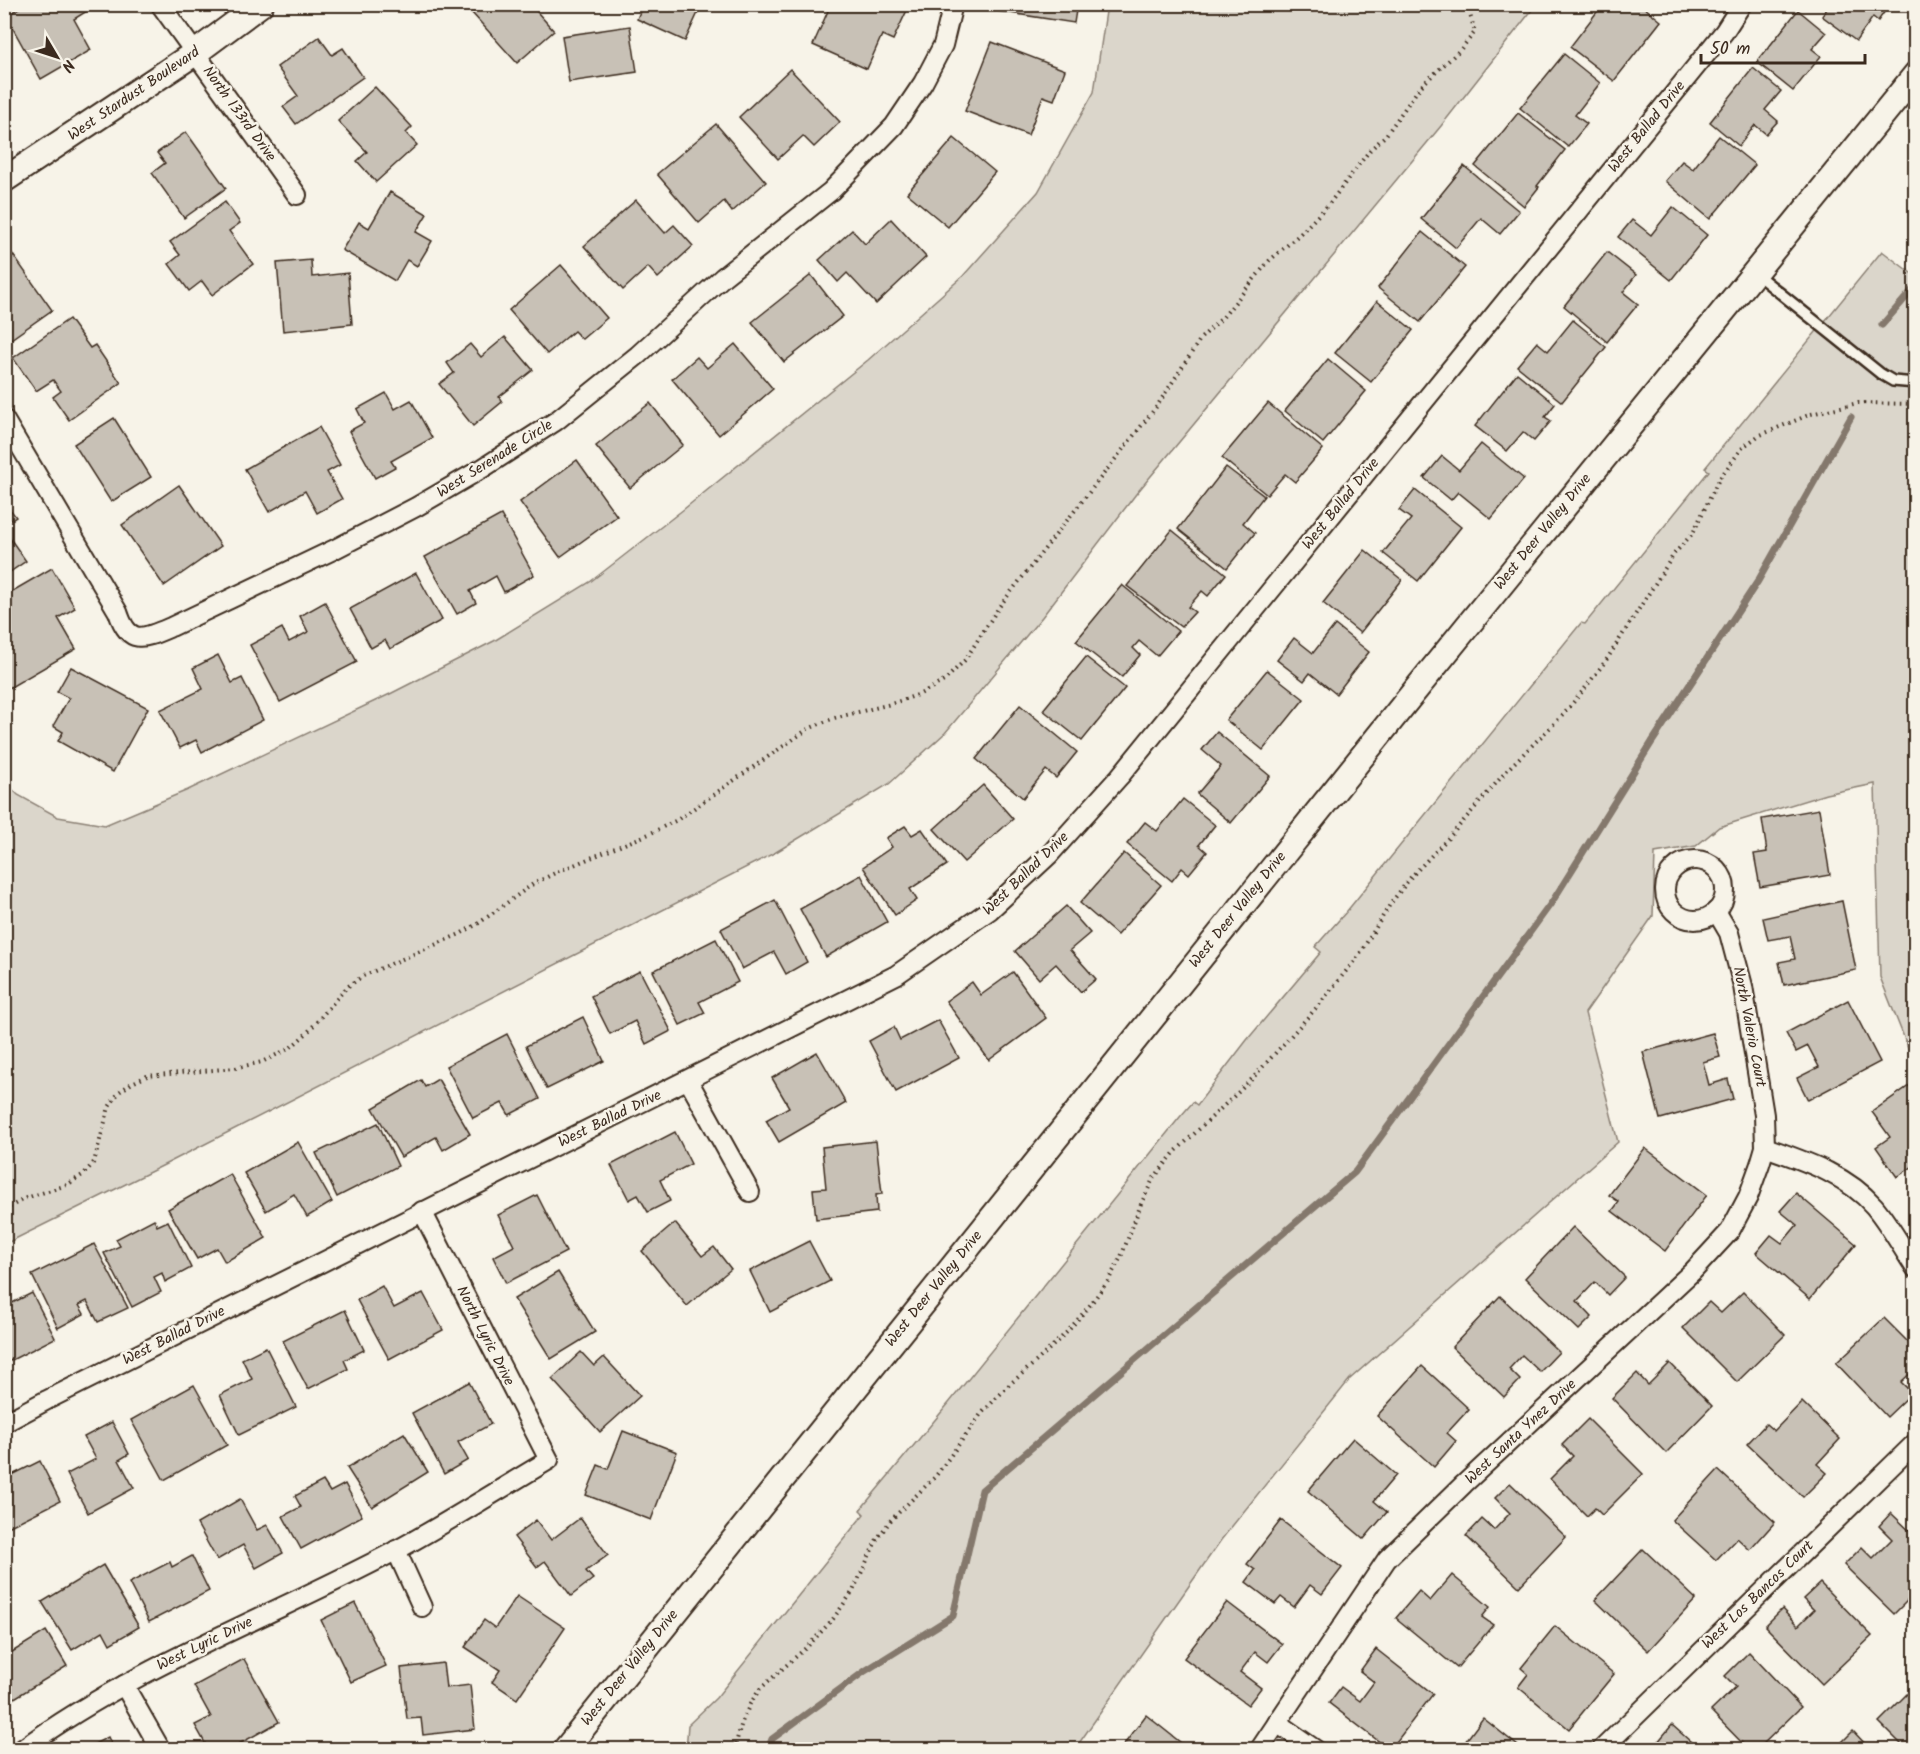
<svg xmlns="http://www.w3.org/2000/svg" width="1920" height="1754" font-family="Kalam,sans-serif">
	<style>
		.grass { fill: #dbd6cb; stroke: #8b8074; stroke-width: 1.5 }
		.lines { fill: none; stroke-linecap: round; stroke-linejoin: round }
		.stream { stroke: #84786c; stroke-width: 7 }
		.building { fill: #c8c1b6; stroke: #3b2a1e; stroke-width: 1.5 }
		.lane-casing { stroke: #3b2a1e; stroke-width: 14 }
		.street-casing { stroke: #3b2a1e; stroke-width: 22 }
		.secondary-casing { stroke: #3b2a1e; stroke-width: 28 }
		.path { stroke: #3b2a1e; stroke-width: 4; stroke-dasharray: 1.5 4.5; stroke-linecap: butt }
		.lane { stroke: #f7f3e8; stroke-width: 9 }
		.street { stroke: #f7f3e8; stroke-width: 18 }
		.secondary { stroke: #f7f3e8; stroke-width: 24 }
		.labels { text-anchor: middle; dominant-baseline: central; stroke-width: 5; stroke-linejoin: round; paint-order: stroke }
		.street-label { font-size: 15px; fill: #3b2a1e; stroke: #f7f3e8 }
	</style>
	<rect width="100%" height="100%" fill="#f7f3e8"/>
	<filter id="ink" filterUnits="userSpaceOnUse"><feTurbulence type="fractalNoise" baseFrequency=".0167" numOctaves="2"/><feDisplacementMap in="SourceGraphic" scale="12" xChannelSelector="R" yChannelSelector="G"/><feConvolveMatrix kernelMatrix="1 2 1 2 8 2 1 2 1" color-interpolation-filters="sRGB"/></filter>
	<g filter="url(#ink)">
		<g class="grass">
			<path d="M1107 5H1536L1441 126 1136 494 1042 617 945 733 889 784 776 852 164 1165 5 1244V782L18 795 58 817 105 825 188 790 390 694 494 641 590 582 684 509 868 360 963 276 1038 192 1094 92Z"/>
			<path d="M1882 251 1915 276V1063L1913 1060 1880 977 1875 784 1826 794 1719 827 1696 846 1655 853 1653 916 1585 1013 1618 1142 1350 1379 1221 1540 1075 1749 686 1750 688 1725 716 1698 864 1514 860 1510 949 1403 1180 1117 1193 1102 1197 1105 1247 1040 1321 952 1315 947 1347 911 1581 623 1585 624 1709 471 1705 468Z"/>
		</g>
		<g class="lines">
			<g class="stream">
				<path d="M1882 325 1916 286"/>
				<path d="M768 1750 772 1739 865 1671 953 1616 982 1490 1355 1172 1552 902 1652 742 1758 581 1851 417"/>
			</g>
		</g>
		<g class="building">
			<path d="M25 4H83L87 11 74 19 91 50 41 79 6 16Z"/>
			<path d="M482 4H530L554 31 517 63 472 13Z"/>
			<path d="M643 4H702L685 41 637 19Z"/>
			<path d="M831 4H899L908 8 893 40 882 35 867 69 813 45Z"/>
			<path d="M998 4H1077L1074 23 997 11Z"/>
			<path d="M1603 4H1640L1661 21 1614 81 1570 47Z"/>
			<path d="M1830 4H1890L1878 21 1873 17 1856 41 1822 16Z"/>
			<path d="M1798 10 1826 33 1812 49 1821 56 1793 91 1757 62Z"/>
			<path d="M630 26 637 72 569 82 562 36Z"/>
			<path d="M319 37 332 55 343 48 363 77 296 124 283 107 298 96 277 67Z"/>
			<path d="M992 42 1065 70 1054 100 1043 96 1028 135 965 111Z"/>
			<path d="M1564 54 1600 83 1575 115 1587 124 1568 147 1520 108Z"/>
			<path d="M1753 68 1781 91 1765 110 1778 121 1766 134 1755 125 1739 146 1710 122Z"/>
			<path d="M790 69 840 122 814 147 803 136 778 159 739 117Z"/>
			<path d="M375 87 412 127 406 133 417 145 376 182 357 161 367 152 338 121Z"/>
			<path d="M1518 113 1565 150 1537 186 1539 187 1524 206 1475 166Z"/>
			<path d="M716 124 766 182 732 212 724 201 699 223 657 174Z"/>
			<path d="M186 132 226 188 184 218 152 173 165 163 157 153Z"/>
			<path d="M1719 136 1755 165 1710 219 1665 181 1682 161 1693 169Z"/>
			<path d="M954 138 995 172 948 227 907 193Z"/>
			<path d="M1464 166 1519 211 1500 234 1481 218 1456 248 1421 219Z"/>
			<path d="M390 192 427 214 416 232 432 241 417 266 407 260 395 281 342 250 359 222 369 228Z"/>
			<path d="M636 200 665 233 674 225 693 246 658 278 648 267 623 290 584 246Z"/>
			<path d="M225 202 240 223 229 231 253 264 212 295 202 281 189 291 169 264 180 255 170 242Z"/>
			<path d="M1673 207 1707 235 1671 280 1618 237 1632 220 1651 235Z"/>
			<path d="M891 219 926 257 876 304 847 273 838 282 819 260 852 230 865 244Z"/>
			<path d="M1422 232 1465 267 1420 322 1378 288Z"/>
			<path d="M6 245 52 310 11 339 4 330Z"/>
			<path d="M1607 252 1636 275 1623 292 1638 304 1607 342 1564 306Z"/>
			<path d="M311 260 312 277 348 273 352 324 283 331 277 263Z"/>
			<path d="M561 265 607 318 582 339 574 331 547 354 509 310Z"/>
			<path d="M811 275 843 316 784 362 752 322Z"/>
			<path d="M1377 301 1413 330 1371 382 1335 353Z"/>
			<path d="M69 319 90 348 95 345 121 383 69 420 53 397 61 391 53 380 36 391 13 358Z"/>
			<path d="M1573 320 1606 347 1562 402 1517 366 1537 342 1548 351Z"/>
			<path d="M505 337 533 370 499 397 502 402 473 426 439 384 454 373 447 363 470 344 481 357Z"/>
			<path d="M735 344 773 389 719 435 672 379 697 357 707 368Z"/>
			<path d="M1328 359 1366 391 1323 443 1285 411Z"/>
			<path d="M1517 373 1555 404 1545 417 1551 421 1534 441 1523 432 1507 451 1475 426Z"/>
			<path d="M386 393 395 409 411 400 432 438 391 461 395 467 375 478 349 431 364 423 357 409Z"/>
			<path d="M650 403 683 445 630 488 596 446Z"/>
			<path d="M1268 403 1323 449 1295 482 1285 474 1267 495 1222 458Z"/>
			<path d="M114 418 151 477 111 502 74 444Z"/>
			<path d="M319 427 340 465 327 472 342 499 317 513 305 491 269 512 245 469Z"/>
			<path d="M1481 444 1524 479 1491 519 1458 492 1451 500 1424 478 1442 456 1459 470Z"/>
			<path d="M577 460 617 516 560 557 520 502Z"/>
			<path d="M1226 467 1264 496 1243 523 1255 533 1227 568 1178 529Z"/>
			<path d="M179 485 221 546 164 586 122 525Z"/>
			<path d="M1415 490 1461 527 1418 581 1383 553 1411 519 1399 510Z"/>
			<path d="M4 501 16 517 4 525Z"/>
			<path d="M501 515 534 575 504 592 496 576 470 591 476 603 457 614 425 557Z"/>
			<path d="M4 530 26 561 4 576Z"/>
			<path d="M1172 530 1226 574 1208 596 1202 591 1188 607 1195 612 1181 627 1127 586Z"/>
			<path d="M1365 550 1402 580 1360 633 1323 603Z"/>
			<path d="M52 568 75 608 58 618 76 649 4 691V596Z"/>
			<path d="M416 573 442 620 390 649 385 640 371 648 350 609Z"/>
			<path d="M1122 585 1178 631 1157 656 1139 641 1133 648 1140 655 1122 677 1076 641Z"/>
			<path d="M325 602 357 662 280 702 250 645 282 628 289 642 308 632 300 616Z"/>
			<path d="M1335 625 1369 652 1336 694 1310 673 1304 681 1277 660 1294 638 1313 653Z"/>
			<path d="M218 655 232 683 242 678 263 720 202 752 196 740 180 748 160 710 203 689 193 668Z"/>
			<path d="M1086 657 1125 688 1082 741 1043 710Z"/>
			<path d="M71 667 148 708 113 772 58 741 63 732 53 726 69 698 57 692Z"/>
			<path d="M1267 670 1304 699 1263 750 1226 720Z"/>
			<path d="M1020 705 1077 752 1056 778 1046 770 1023 798 976 759Z"/>
			<path d="M1217 732 1270 776 1231 823 1197 794 1221 766 1202 750Z"/>
			<path d="M983 785 1013 819 964 862 934 829Z"/>
			<path d="M1183 799 1215 825 1199 845 1207 852 1189 874 1182 868 1172 881 1127 844 1145 822 1157 831Z"/>
			<path d="M1819 809 1830 875 1760 887 1754 854 1767 852 1762 819Z"/>
			<path d="M905 826 912 835 922 829 947 865 910 889 917 900 895 915 863 867 892 847 886 838Z"/>
			<path d="M1124 853 1161 885 1117 935 1080 903Z"/>
			<path d="M861 875 887 922 826 957 800 909Z"/>
			<path d="M775 900 807 962 786 974 774 952 742 969 721 929Z"/>
			<path d="M1842 901 1856 970 1784 985 1779 962 1795 959 1790 936 1768 940 1763 918Z"/>
			<path d="M1066 906 1090 933 1070 950 1096 979 1081 992 1056 964 1039 979 1015 951Z"/>
			<path d="M716 939 738 982 699 1002 705 1013 680 1025 653 971Z"/>
			<path d="M640 971 671 1031 646 1044 635 1021 610 1034 591 996Z"/>
			<path d="M1013 972 1046 1018 989 1060 946 1001 972 982 981 995Z"/>
			<path d="M1848 1000 1880 1062 1808 1100 1797 1078 1819 1067 1808 1046 1796 1052 1786 1033Z"/>
			<path d="M583 1017 604 1061 547 1089 526 1046Z"/>
			<path d="M938 1020 959 1058 896 1092 869 1041 894 1027 900 1040Z"/>
			<path d="M1713 1033 1720 1057 1703 1062 1709 1085 1728 1079 1733 1099 1660 1119 1643 1052Z"/>
			<path d="M507 1034 540 1099 509 1115 502 1103 473 1118 446 1066Z"/>
			<path d="M817 1052 846 1103 779 1142 766 1120 789 1107 772 1078Z"/>
			<path d="M438 1079 470 1134 443 1150 436 1137 401 1157 373 1108 421 1080 425 1087Z"/>
			<path d="M1916 1081V1164L1897 1177 1876 1147 1890 1137 1872 1112Z"/>
			<path d="M378 1123 398 1166 337 1197 316 1153Z"/>
			<path d="M675 1132 691 1164 660 1180 670 1201 648 1212 638 1195 629 1200 611 1165Z"/>
			<path d="M876 1141 882 1194 876 1195 877 1212 816 1219 813 1189 826 1188 822 1147Z"/>
			<path d="M298 1142 332 1202 307 1217 294 1194 266 1211 244 1173Z"/>
			<path d="M1645 1148 1707 1195 1665 1251 1612 1211 1619 1202 1609 1195Z"/>
			<path d="M230 1174 266 1238 225 1262 217 1248 197 1259 168 1209Z"/>
			<path d="M1796 1193 1856 1244 1810 1299 1756 1253 1771 1235 1782 1243 1797 1225 1780 1211Z"/>
			<path d="M537 1195 566 1252 506 1283 493 1257 514 1246 498 1215Z"/>
			<path d="M154 1219 157 1226 168 1221 191 1268 165 1282 162 1273 154 1277 161 1292 132 1307 104 1253 120 1246 116 1239Z"/>
			<path d="M675 1223 702 1256 714 1247 731 1269 687 1306 642 1251Z"/>
			<path d="M1573 1227 1625 1277 1608 1295 1595 1282 1577 1301 1592 1317 1579 1330 1525 1278Z"/>
			<path d="M809 1241 830 1281 770 1312 750 1271Z"/>
			<path d="M94 1244 128 1308 98 1322 87 1301 79 1305 84 1314 58 1328 32 1275Z"/>
			<path d="M558 1272 595 1332 551 1359 514 1299Z"/>
			<path d="M382 1286 394 1308 423 1293 443 1330 389 1359 357 1300Z"/>
			<path d="M1743 1292 1785 1335 1737 1382 1683 1328 1709 1302 1721 1313Z"/>
			<path d="M32 1293 55 1338 4 1364V1307Z"/>
			<path d="M1500 1296 1559 1352 1540 1372 1522 1355 1509 1369 1520 1380 1504 1397 1452 1347Z"/>
			<path d="M345 1310 364 1350 344 1360 348 1369 308 1389 283 1341Z"/>
			<path d="M1884 1318 1916 1350V1368L1901 1382 1912 1393 1887 1417 1836 1363Z"/>
			<path d="M266 1347 296 1407 239 1435 220 1395 252 1379 242 1359Z"/>
			<path d="M581 1352 594 1366 604 1357 640 1396 600 1432 552 1379Z"/>
			<path d="M1670 1363 1712 1406 1666 1453 1612 1398 1637 1373 1648 1385Z"/>
			<path d="M1422 1366 1469 1409 1447 1433 1456 1441 1434 1467 1377 1416Z"/>
			<path d="M469 1382 491 1424 458 1442 468 1460 444 1474 412 1413Z"/>
			<path d="M194 1385 227 1445 164 1480 131 1420Z"/>
			<path d="M1802 1402 1840 1439 1817 1464 1827 1473 1803 1497 1747 1444 1766 1424 1774 1431Z"/>
			<path d="M1588 1419 1643 1474 1602 1515 1595 1508 1587 1516 1550 1479 1573 1456 1562 1445Z"/>
			<path d="M112 1422 129 1454 119 1460 134 1488 88 1513 67 1474 96 1459 84 1437Z"/>
			<path d="M623 1431 677 1452 651 1520 586 1495 598 1465 608 1469Z"/>
			<path d="M404 1433 428 1472 372 1507 347 1468Z"/>
			<path d="M1353 1438 1396 1475 1374 1501 1387 1512 1364 1539 1308 1491Z"/>
			<path d="M40 1461 60 1501 4 1529V1479Z"/>
			<path d="M1718 1470 1775 1522 1750 1550 1737 1538 1716 1560 1672 1520Z"/>
			<path d="M323 1481 330 1492 345 1484 362 1516 301 1549 283 1516 301 1507 295 1496Z"/>
			<path d="M1510 1483 1566 1537 1519 1587 1466 1536 1482 1519 1494 1530 1510 1513 1495 1498Z"/>
			<path d="M240 1499 257 1530 267 1525 283 1553 256 1568 243 1545 217 1560 197 1524Z"/>
			<path d="M1891 1513 1916 1537V1592L1894 1614 1844 1565 1862 1547 1873 1558 1892 1539 1879 1526Z"/>
			<path d="M580 1518 608 1555 586 1571 593 1579 571 1596 545 1561 537 1567 514 1537 536 1520 551 1540Z"/>
			<path d="M1281 1520 1342 1568 1322 1594 1310 1585 1294 1607 1281 1597 1275 1604 1246 1582 1255 1570 1247 1564Z"/>
			<path d="M1643 1549 1696 1599 1648 1651 1595 1600Z"/>
			<path d="M192 1556 209 1591 149 1622 129 1583 170 1562 172 1567Z"/>
			<path d="M103 1565 139 1627 110 1644 103 1631 72 1650 42 1602Z"/>
			<path d="M1452 1575 1490 1607 1482 1617 1493 1625 1457 1668 1396 1618 1419 1591 1430 1601Z"/>
			<path d="M1820 1583 1872 1636 1822 1684 1765 1626 1782 1609 1798 1626 1814 1610 1803 1599Z"/>
			<path d="M517 1596 565 1628 517 1699 492 1682 500 1670 465 1647 484 1620 495 1628Z"/>
			<path d="M1227 1602 1282 1644 1268 1662 1255 1652 1240 1672 1261 1688 1248 1705 1184 1658Z"/>
			<path d="M355 1603 386 1666 351 1682 321 1620Z"/>
			<path d="M1555 1626 1614 1674 1569 1729 1518 1687 1528 1674 1521 1668Z"/>
			<path d="M46 1631 67 1666 8 1702 4 1697V1657Z"/>
			<path d="M1376 1649 1433 1694 1390 1750 1329 1703 1341 1687 1360 1701 1374 1682 1360 1671Z"/>
			<path d="M1749 1652 1801 1707 1757 1750H1749L1711 1711 1736 1687 1725 1676Z"/>
			<path d="M244 1659 279 1722 228 1750H209L195 1725 211 1717 194 1686Z"/>
			<path d="M443 1663 446 1688 470 1685 475 1729 423 1735 421 1718 407 1719 401 1668Z"/>
			<path d="M1916 1685V1750H1907L1879 1722Z"/>
			<path d="M1146 1715 1190 1750H1120Z"/>
			<path d="M1483 1718 1523 1750H1459Z"/>
			<path d="M1672 1725 1700 1750H1665L1657 1743Z"/>
			<path d="M1853 1731 1871 1750H1834Z"/>
			<path d="M108 1737 114 1750H83Z"/>
		</g>
		<g class="lines">
			<defs>
				<path id="lane" d="M1755 273 1881 374 1893 381 1916 383"/>
				<g id="street">
					<path d="M160 4 297 195"/>
					<path d="M4 419 118 612C129 646 143 639 171 627L333 550 416 507 483 468 556 421 638 355 723 277 831 191 894 126 923 83 943 45 953 4"/>
					<circle cx="1695" cy="890" r="30"/>
					<path d="M688 1080 750 1192"/>
					<path d="M1765 1147C1804 1161 1846 1174 1874 1206 1890 1225 1902 1248 1916 1269"/>
					<path d="M4 1423 47 1400 896 975 990 910 1049 855 1120 776 1724 32 1742 4"/>
					<path d="M396 1550 422 1607"/>
					<path d="M124 1685 161 1750"/>
					<path d="M1277 1723 1316 1750"/>
					<path d="M21 1750C135 1666 271 1617 395 1551 447 1523 498 1490 549 1460L422 1211"/>
					<path d="M1259 1750 1387 1559 1464 1484 1693 1271 1730 1231 1748 1197 1760 1164 1765 1147 1764 1115 1743 986 1729 933 1716 911"/>
					<path d="M1601 1750 1916 1442"/>
				</g>
				<g id="secondary">
					<path d="M4 180 195 53 261 4"/>
					<path d="M565 1750 1409 698 1916 74"/>
				</g>
			</defs>
			<use href="#lane" class="lane-casing"/>
			<use href="#street" class="street-casing"/>
			<use href="#secondary" class="secondary-casing"/>
			<g class="path">
				<path d="M4 1210 26 1198 67 1185 84 1174 94 1162 109 1107 119 1092 132 1083 147 1076 235 1068 262 1062 290 1048 307 1033 347 987 363 976 460 934 479 923 533 884 559 871 649 834 677 820 808 729 834 718 891 704 920 694 944 681 965 660 999 607 1157 406 1201 338 1223 317 1269 261 1300 234 1329 204 1370 150 1386 135 1420 87 1460 50 1475 32 1467 4"/>
				<path d="M734 1750 742 1722 750 1704 760 1689 808 1646 833 1619 853 1591 877 1539 891 1520 935 1477 981 1414 1009 1385 1039 1359 1068 1331 1090 1305 1108 1281 1121 1257 1141 1204 1153 1179 1175 1152 1250 1081 1318 1006 1359 955 1391 903 1411 877 1453 833 1510 767 1563 715 1586 687 1607 659 1674 554 1693 533 1719 479 1743 447 1758 436 1811 414 1858 403 1916 404"/>
			</g>
			<use href="#lane" class="lane"/>
			<use href="#street" class="street"/>
			<use href="#secondary" class="secondary"/>
		</g>
	</g>
	<g class="labels">
		<g class="street-label">
			<text transform="translate(134 94) rotate(-34)">West Stardust Boulevard</text>
			<text transform="translate(239 114) rotate(54)">North 133rd Drive</text>
			<text transform="translate(1647 127) rotate(-51)">West Ballad Drive</text>
			<text transform="translate(495 459) rotate(-32)">West Serenade Circle</text>
			<text transform="translate(1341 504) rotate(-51)">West Ballad Drive</text>
			<text transform="translate(1543 532) rotate(-51)">West Deer Valley Drive</text>
			<text transform="translate(1026 874) rotate(-44)">West Ballad Drive</text>
			<text transform="translate(1238 910) rotate(-51)">West Deer Valley Drive</text>
			<text transform="translate(1749 1027) rotate(79)">North Valerio Court</text>
			<text transform="translate(610 1119) rotate(-26)">West Ballad Drive</text>
			<text transform="translate(934 1289) rotate(-51)">West Deer Valley Drive</text>
			<text transform="translate(174 1336) rotate(-27)">West Ballad Drive</text>
			<text transform="translate(485 1336) rotate(63)">North Lyric Drive</text>
			<text transform="translate(1521 1432) rotate(-43)">West Santa Ynez Drive</text>
			<text transform="translate(1758 1595) rotate(-44)">West Los Bancos Court</text>
			<text transform="translate(205 1644) rotate(-26)">West Lyric Drive</text>
			<text transform="translate(630 1668) rotate(-51)">West Deer Valley Drive</text>
		</g>
	</g>
	<rect width="1920" height="1754" fill="none" stroke="#f7f3e8" stroke-width="24"/>
	<rect x="12" y="12" width="1896" height="1730" fill="none" stroke="#3b2a1e" stroke-width="2" filter="url(#ink)"/>
	<g transform="translate(57 57) rotate(129)" stroke="#f7f3e8" stroke-width="4.5" paint-order="stroke">
	<path d="M0-4.5L10 22L0 15L-10 22Z" fill="#3b2a1e"/>
	<text y="-9" font-size="16" font-weight="bold" text-anchor="middle" fill="#3b2a1e">N</text>
	</g>
	<path d="M1701 54v9h164v-9" fill="none" stroke="#3b2a1e" stroke-width="3"/>
	<text x="1710" y="54" font-size="18" fill="#3b2a1e" stroke="#f7f3e8" stroke-width="4.5" paint-order="stroke">50 m</text>
</svg>
